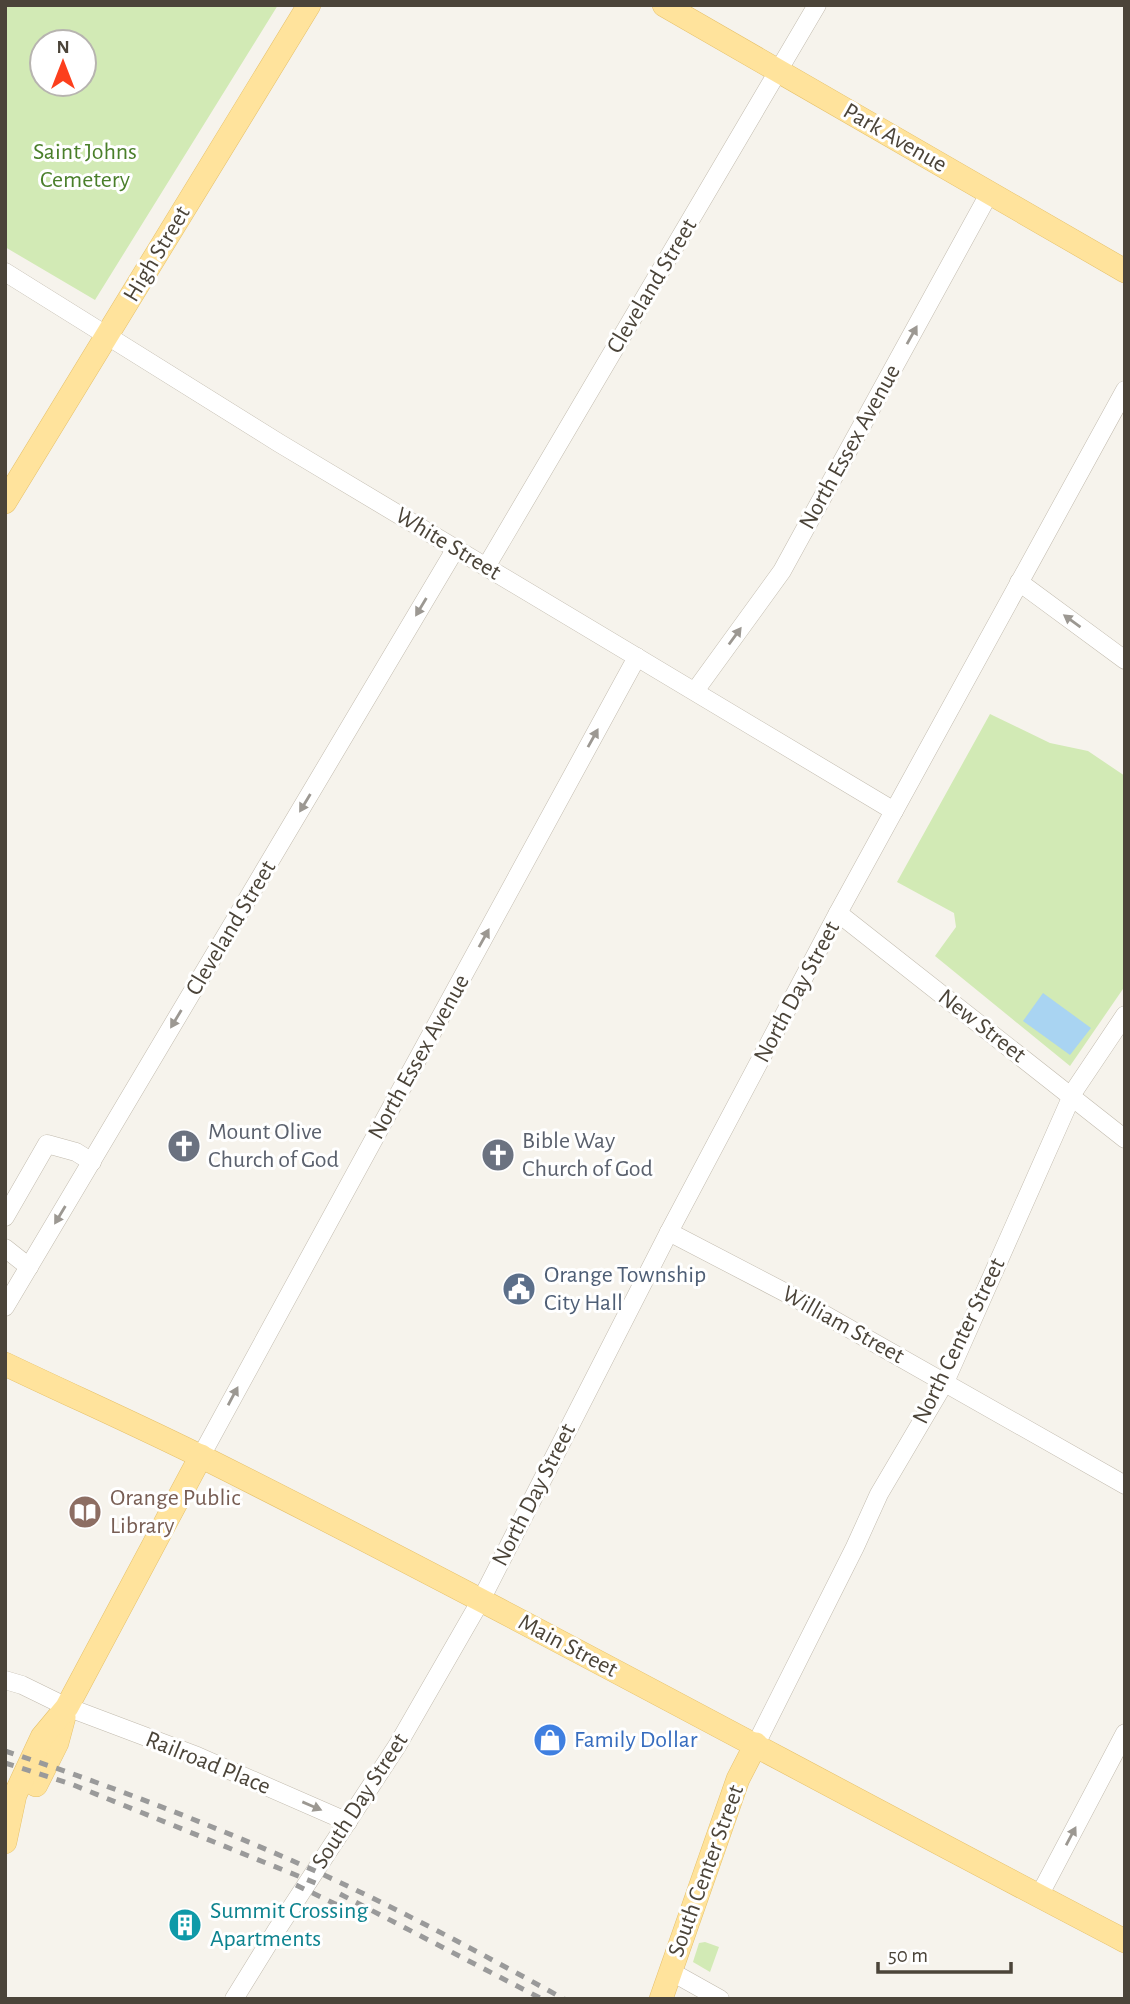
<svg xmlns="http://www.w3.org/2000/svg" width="1130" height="2004" font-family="'Alegreya Sans',sans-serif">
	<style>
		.green { fill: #d2eab5; fill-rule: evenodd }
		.water { fill: #a9d4f2 }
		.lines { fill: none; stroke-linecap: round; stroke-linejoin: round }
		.minor-casing { stroke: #c2bbae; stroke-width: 19 }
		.major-casing { stroke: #e6c16a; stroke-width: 24 }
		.minor { stroke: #fff; stroke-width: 18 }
		.major { stroke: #ffe39c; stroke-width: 23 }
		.rail { stroke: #9a9a9a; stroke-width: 5; stroke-dasharray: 9 9; stroke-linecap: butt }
		.oneway { fill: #9c9892 }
		.labels { text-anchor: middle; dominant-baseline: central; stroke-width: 6; stroke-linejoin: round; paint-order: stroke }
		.street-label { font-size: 24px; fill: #4b4439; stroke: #fff }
		.park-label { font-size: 24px; fill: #4a7f2a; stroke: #fff }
		.worship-label { font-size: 24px; fill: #5b616d; stroke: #fff; text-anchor: start }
		.service-label { font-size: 24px; fill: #4e5e75; stroke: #fff; text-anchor: start }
		.education-label { font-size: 24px; fill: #785e54; stroke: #fff; text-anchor: start }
		.shop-label { font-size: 24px; fill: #366cbe; stroke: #fff; text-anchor: start }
		.culture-label { font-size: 24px; fill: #0d838f; stroke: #fff; text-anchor: start }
	</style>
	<rect width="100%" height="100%" fill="#f6f3ec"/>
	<g class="green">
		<path d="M5 5H278L95 300 5 247ZM42 42H84V84H42Z"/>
		<path d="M990 714 1050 743 1088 751 1125 776V986L1070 1066 935 956 956 927 954 913 897 882Z"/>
		<path d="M705 1942 719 1947 710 1972 693 1962 699 1943Z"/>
	</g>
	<path class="water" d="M1043 993 1091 1028 1070 1055 1023 1021Z"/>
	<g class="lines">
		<defs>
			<g id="minor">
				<path d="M5 272 279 443 894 811"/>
				<path d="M486 567 817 5"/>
				<path d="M1019 582 1125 660"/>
				<path d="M695 691 782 571 990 192"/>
				<path d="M838 913 1125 1139"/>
				<path d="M5 1217 47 1144 76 1152 92 1162"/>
				<path d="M669 1232 790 1295 1125 1485"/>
				<path d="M5 1248 29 1267"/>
				<path d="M5 1307 456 548"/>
				<path d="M201 1456 637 657"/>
				<path d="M5 1680 22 1685 67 1707 197 1756 348 1822"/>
				<path d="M756 1744 855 1547 879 1494 945 1382 1074 1091 1125 1015"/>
				<path d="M1039 1896 1125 1733"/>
				<path d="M670 1971 720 1999"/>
				<path d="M234 1999 276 1931 397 1746 481 1600 669 1232 838 913 1125 390"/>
			</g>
			<g id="major">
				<path d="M664 5 1125 271"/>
				<path d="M5 502 309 5"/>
				<path d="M5 1364C72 1396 140 1426 206 1459 515 1614 818 1781 1125 1941"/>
				<path d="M36 1785 57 1743 64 1717"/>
				<path d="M5 1842 15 1795 42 1737 67 1707 201 1456"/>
				<path d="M661 1999 738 1779 756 1744"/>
			</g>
		</defs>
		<use href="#minor" class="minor-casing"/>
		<use href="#major" class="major-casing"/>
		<use href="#minor" class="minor"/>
		<use href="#major" class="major"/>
		<g class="rail">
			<path d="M5 1751C103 1783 199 1820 293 1861 386 1902 475 1950 564 1999"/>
			<path d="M5 1763 71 1784 318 1884"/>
			<path d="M296 1885 356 1914"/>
			<path d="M340 1894 542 1999"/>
		</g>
	</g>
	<defs><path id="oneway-solid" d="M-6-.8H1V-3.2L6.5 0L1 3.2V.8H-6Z" transform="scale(1.75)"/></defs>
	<g class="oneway">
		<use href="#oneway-solid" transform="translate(912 335) rotate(-61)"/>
		<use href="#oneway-solid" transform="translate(421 607) rotate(121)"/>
		<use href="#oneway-solid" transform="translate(1072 621) rotate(-144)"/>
		<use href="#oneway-solid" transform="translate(735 636) rotate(-54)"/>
		<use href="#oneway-solid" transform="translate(593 738) rotate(-61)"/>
		<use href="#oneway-solid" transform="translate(305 803) rotate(121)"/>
		<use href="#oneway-solid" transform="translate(484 938) rotate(-61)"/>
		<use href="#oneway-solid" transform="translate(176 1019) rotate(121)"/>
		<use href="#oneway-solid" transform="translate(60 1215) rotate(121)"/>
		<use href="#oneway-solid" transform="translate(233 1396) rotate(-62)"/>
		<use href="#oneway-solid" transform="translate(312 1806) rotate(23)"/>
		<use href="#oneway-solid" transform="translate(1071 1836) rotate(-62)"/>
	</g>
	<defs>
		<symbol id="church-disc" viewBox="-11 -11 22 22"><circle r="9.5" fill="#6b7280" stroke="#fff"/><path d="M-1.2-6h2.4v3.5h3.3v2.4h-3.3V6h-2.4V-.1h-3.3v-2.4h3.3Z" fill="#fff"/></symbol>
		<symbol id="civic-disc" viewBox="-11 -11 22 22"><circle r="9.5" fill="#5c6f8a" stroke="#fff"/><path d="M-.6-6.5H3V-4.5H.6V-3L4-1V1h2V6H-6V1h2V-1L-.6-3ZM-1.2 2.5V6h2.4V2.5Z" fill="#fff"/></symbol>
		<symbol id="library-disc" viewBox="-11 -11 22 22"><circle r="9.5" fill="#8d6e63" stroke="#fff"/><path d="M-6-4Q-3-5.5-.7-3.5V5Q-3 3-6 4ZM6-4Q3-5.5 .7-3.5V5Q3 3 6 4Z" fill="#fff"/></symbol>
		<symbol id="shop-disc" viewBox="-11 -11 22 22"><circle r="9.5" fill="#3f7fe0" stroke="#fff"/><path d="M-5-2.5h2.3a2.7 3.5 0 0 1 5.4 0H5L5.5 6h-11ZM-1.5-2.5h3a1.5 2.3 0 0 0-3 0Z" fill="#fff"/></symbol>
		<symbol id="building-disc" viewBox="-11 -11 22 22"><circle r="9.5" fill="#0f9aa8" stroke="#fff"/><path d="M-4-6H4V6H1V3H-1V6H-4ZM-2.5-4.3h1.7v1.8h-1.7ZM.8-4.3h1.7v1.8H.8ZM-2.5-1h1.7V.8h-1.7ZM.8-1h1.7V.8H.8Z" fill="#fff"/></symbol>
	</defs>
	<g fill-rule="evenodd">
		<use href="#church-disc" x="165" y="1127" width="38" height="38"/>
		<use href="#church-disc" x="479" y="1136" width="38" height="38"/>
		<use href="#civic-disc" x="500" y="1270" width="38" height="38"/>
		<use href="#library-disc" x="66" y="1493" width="38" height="38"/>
		<use href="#shop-disc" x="531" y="1721" width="38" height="38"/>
		<use href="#building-disc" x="166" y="1906" width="38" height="38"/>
	</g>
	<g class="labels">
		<g class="street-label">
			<text transform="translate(895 138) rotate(30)">Park Avenue</text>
			<text transform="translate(157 254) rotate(-59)">High Street</text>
			<text transform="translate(652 286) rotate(-59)">Cleveland Street</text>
			<text transform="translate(850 447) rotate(-61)">North Essex Avenue</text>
			<text transform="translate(448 544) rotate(31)">White Street</text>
			<text transform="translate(231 928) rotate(-59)">Cleveland Street</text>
			<text transform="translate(797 992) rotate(-62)">North Day Street</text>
			<text transform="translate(982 1026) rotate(38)">New Street</text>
			<text transform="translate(419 1057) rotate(-61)">North Essex Avenue</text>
			<text transform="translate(843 1325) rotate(29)">William Street</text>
			<text transform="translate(959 1341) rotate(-64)">North Center Street</text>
			<text transform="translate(534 1495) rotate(-63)">North Day Street</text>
			<text transform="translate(568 1646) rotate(28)">Main Street</text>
			<text transform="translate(208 1763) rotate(22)">Railroad Place</text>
			<text transform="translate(360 1801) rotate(-57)">South Day Street</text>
			<text transform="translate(706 1871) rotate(-70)">South Center Street</text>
		</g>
		<g class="park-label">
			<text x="85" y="152">Saint Johns<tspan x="85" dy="28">Cemetery</tspan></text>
		</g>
		<g class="worship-label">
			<text x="208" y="1132">Mount Olive<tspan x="208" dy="28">Church of God</tspan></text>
			<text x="522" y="1141">Bible Way<tspan x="522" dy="28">Church of God</tspan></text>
		</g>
		<g class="service-label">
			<text x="544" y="1275">Orange Township<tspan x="544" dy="28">City Hall</tspan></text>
		</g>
		<g class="education-label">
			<text x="110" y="1498">Orange Public<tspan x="110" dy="28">Library</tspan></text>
		</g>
		<g class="shop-label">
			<text x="574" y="1740">Family Dollar</text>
		</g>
		<g class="culture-label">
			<text x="210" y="1911">Summit Crossing<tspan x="210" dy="28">Apartments</tspan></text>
		</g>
	</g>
	<rect width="1130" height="2004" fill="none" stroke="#4b4439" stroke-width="14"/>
	<g transform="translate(63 63)"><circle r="33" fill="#ffffff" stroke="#b7b4b0" stroke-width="2"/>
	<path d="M0-5L12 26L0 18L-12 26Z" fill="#fc3f1d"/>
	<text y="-10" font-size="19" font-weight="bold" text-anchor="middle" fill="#4b4439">N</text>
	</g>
	<path d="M878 1962v10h133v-10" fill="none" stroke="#4b4439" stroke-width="3.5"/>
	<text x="888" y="1962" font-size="21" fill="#4b4439" stroke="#ffffff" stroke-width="5" paint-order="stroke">50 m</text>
</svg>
